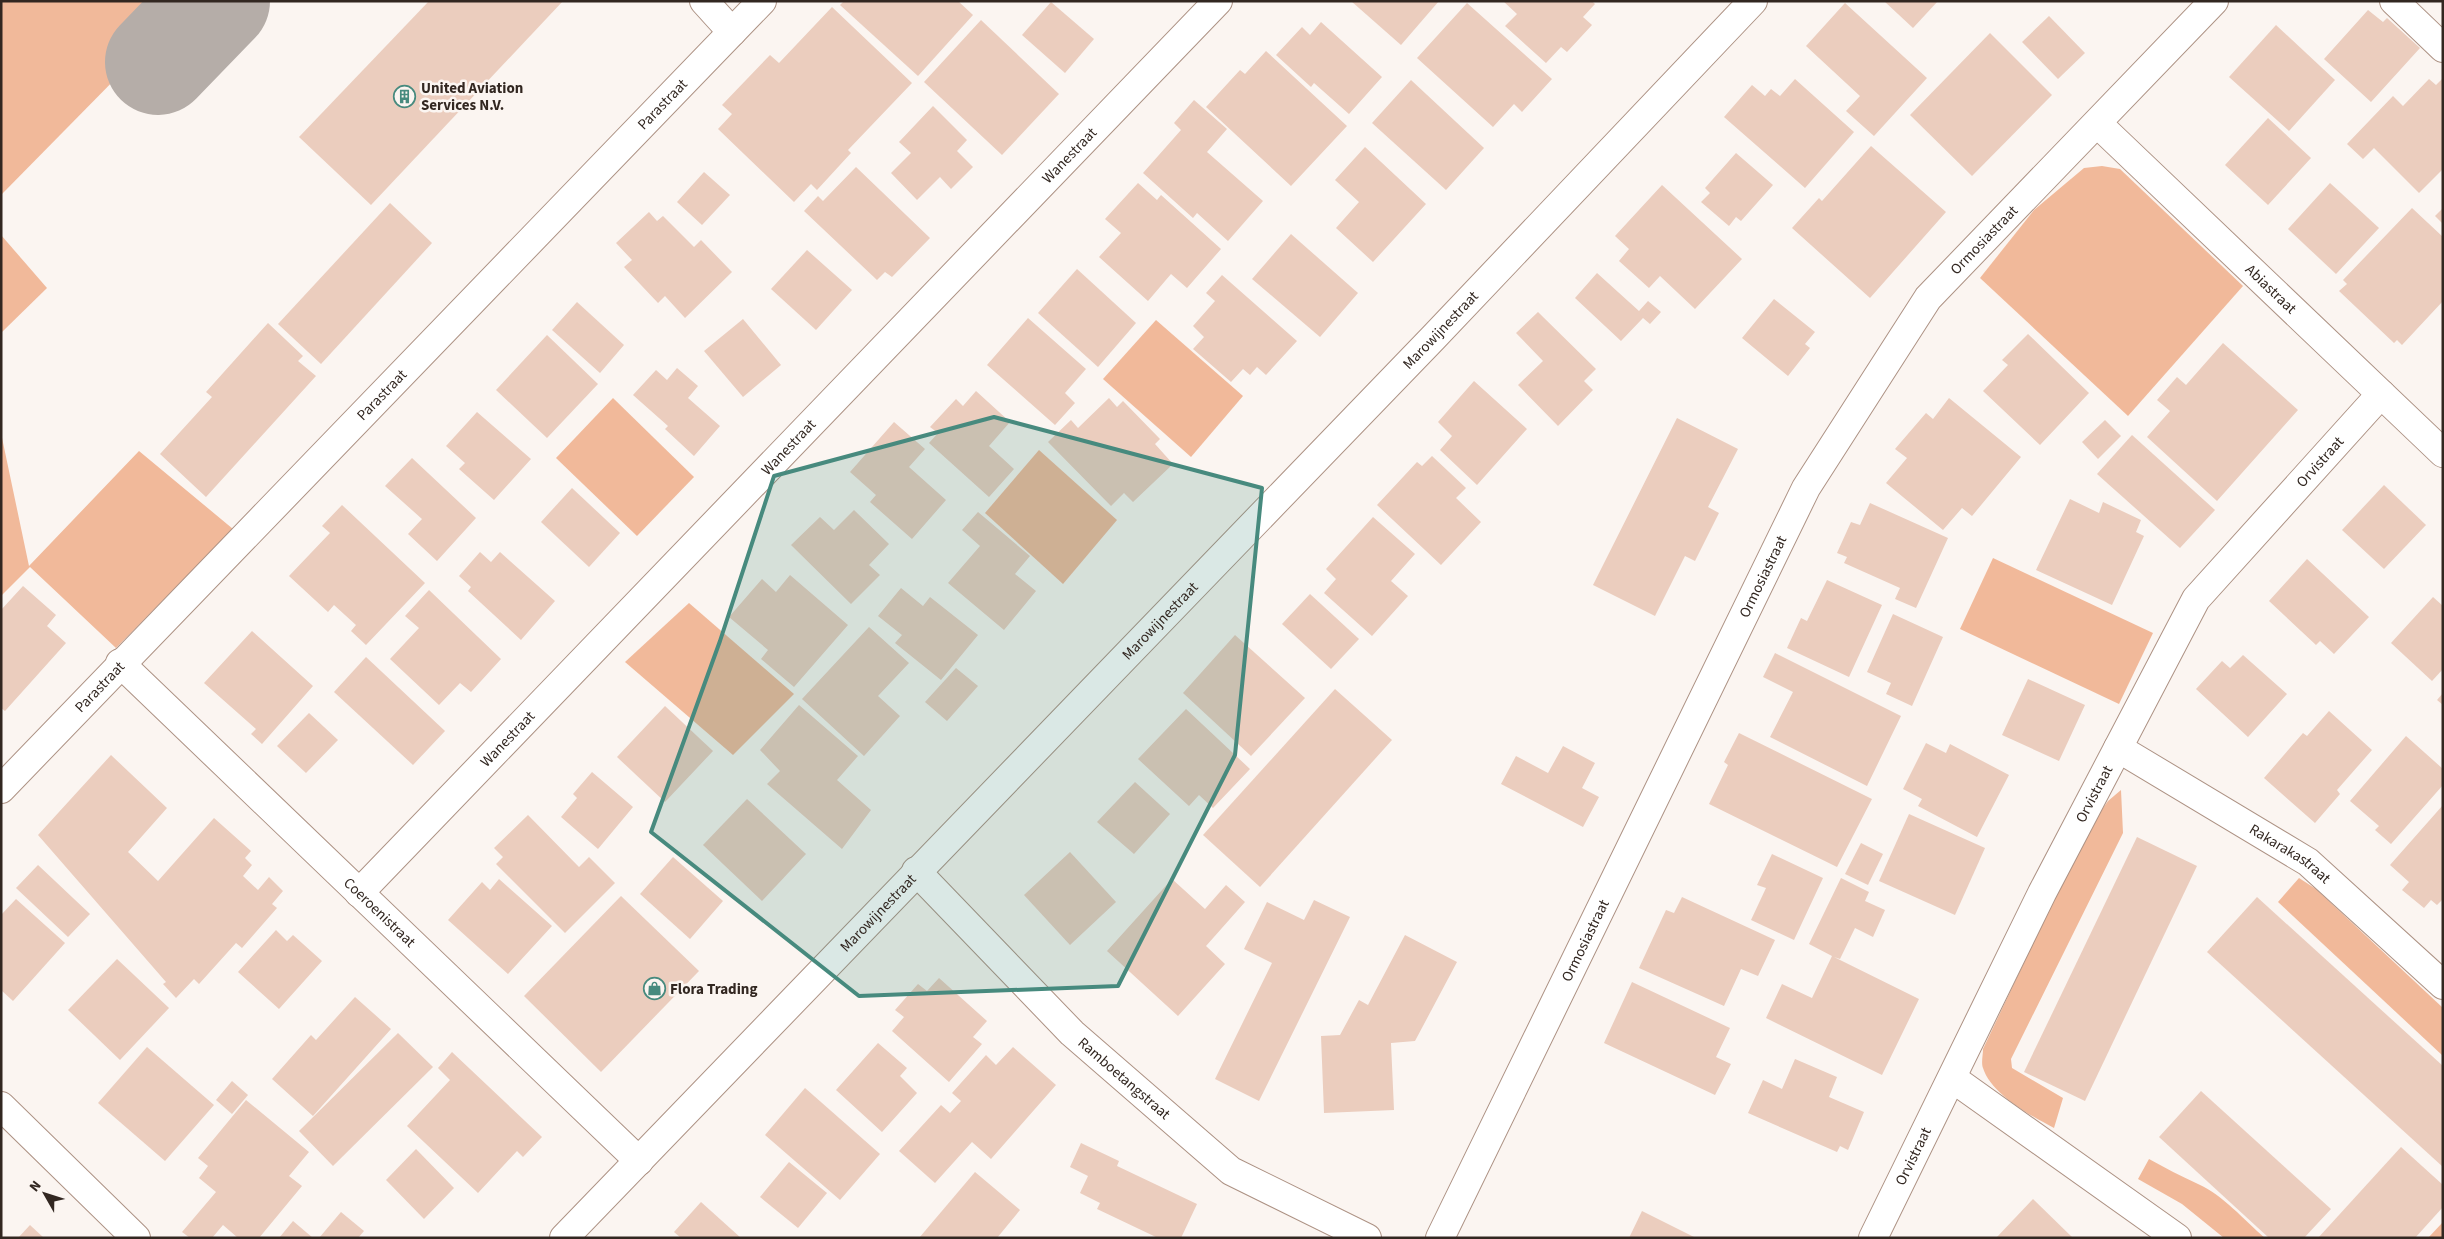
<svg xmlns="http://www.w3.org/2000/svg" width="2444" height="1239" font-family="'Source Sans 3',sans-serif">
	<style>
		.green { fill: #f1b99a }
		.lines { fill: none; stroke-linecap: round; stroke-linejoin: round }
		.taxiway { stroke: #b5ada8; stroke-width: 106 }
		.building { fill: #ebcdbe }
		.minor-casing { stroke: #ad9284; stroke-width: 30 }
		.minor { stroke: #fff; stroke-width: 28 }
		.marked { fill: #478a7e; fill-opacity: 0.2; stroke: #478a7e; stroke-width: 4; stroke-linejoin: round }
		.labels { text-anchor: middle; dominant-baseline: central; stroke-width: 5; stroke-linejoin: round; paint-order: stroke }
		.poi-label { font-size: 15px; font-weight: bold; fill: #322721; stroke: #fbf5f1; text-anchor: start }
		.street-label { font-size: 15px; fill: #322721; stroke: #fbf5f1 }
	</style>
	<rect width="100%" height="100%" fill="#fbf5f1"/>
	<g class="green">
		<path d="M1 1H192L1 195Z"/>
		<path d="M2102 166 2120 169 2243 286 2128 416 1980 278 2034 210 2084 168Z"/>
		<path d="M1 235 47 288 1 333Z"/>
		<path d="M1156 320 1243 396 1191 457 1103 379Z"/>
		<path d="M613 398 694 477 637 536 556 458Z"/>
		<path d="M1 433 29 566 139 451 233 529 116 648 30 567 1 596Z"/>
		<path d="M1039 450 1117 520 1063 584 985 513Z"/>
		<path d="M1993 558 2153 633 2119 704 1960 629Z"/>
		<path d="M689 603 794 694 733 755 625 662Z"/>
		<path d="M2121 790 2123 833 2011 1059 2012 1068 2063 1098 2054 1128C2031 1116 1991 1094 1983 1068 1981 1063 1983 1055 1983 1049L2086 832 2108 801Z"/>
		<path d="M2299 878 2316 889 2443 1008V1056L2278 902Z"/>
		<path d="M2149 1159C2165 1168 2181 1176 2198 1184 2223 1195 2244 1220 2265 1238H2224L2182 1204 2138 1179Z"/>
		<path d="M2443 1222V1238H2428Z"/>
	</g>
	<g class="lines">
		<path class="taxiway" d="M158 62 217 1"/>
	</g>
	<g class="building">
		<path d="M429 1H563L371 205 299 137Z"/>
		<path d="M844 1H958L973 15 918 76 840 5Z"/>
		<path d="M1351 1H1439L1401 45Z"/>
		<path d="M1503 1H1592L1595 4 1583 17 1592 25 1567 52 1561 47 1546 63 1505 26 1517 14Z"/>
		<path d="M1884 1H1938L1913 28Z"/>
		<path d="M1051 2 1094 39 1065 73 1022 35Z"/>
		<path d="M1467 3 1552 79 1522 112 1514 104 1493 127 1417 58Z"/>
		<path d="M1845 3 1927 78 1874 136 1846 111 1860 96 1806 46Z"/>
		<path d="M832 7 912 83 848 150 851 153 817 190 811 184 794 202 718 129 732 114 722 105 770 55 779 63Z"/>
		<path d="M2368 10 2383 22 2387 18 2420 48 2371 102 2324 59Z"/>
		<path d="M2049 16 2085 53 2058 79 2022 42Z"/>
		<path d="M981 20 1059 94 1002 155 924 82Z"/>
		<path d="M1321 22 1382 77 1349 114 1314 83 1311 87 1276 55 1302 27 1310 35Z"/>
		<path d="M2276 25 2335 80 2289 131 2229 77Z"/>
		<path d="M1990 33 2052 95 1972 176 1910 115Z"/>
		<path d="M1266 51 1347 126 1291 186 1206 107 1240 70 1245 74Z"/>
		<path d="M2443 78V169L2419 193 2374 148 2363 159 2347 144 2393 96 2403 106 2429 79 2436 85Z"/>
		<path d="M1795 79 1854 132 1805 188 1724 117 1752 85 1765 96 1771 89 1780 96Z"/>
		<path d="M1411 80 1484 148 1446 190 1372 123Z"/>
		<path d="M1194 100 1227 129 1207 152 1263 201 1228 241 1197 213 1193 218 1143 173 1181 130 1174 123Z"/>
		<path d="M933 106 967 140 957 151 973 167 951 189 940 177 917 200 891 173 911 153 899 142Z"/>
		<path d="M2268 118 2311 158 2268 205 2225 165Z"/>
		<path d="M1871 146 1946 212 1870 298 1792 228 1819 198 1822 201Z"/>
		<path d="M1365 147 1426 204 1373 262 1336 228 1359 202 1335 180Z"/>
		<path d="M1736 153 1773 185 1741 221 1736 217 1729 226 1701 202 1710 193 1705 188Z"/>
		<path d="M856 167 930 238 892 277 885 272 877 280 804 211 818 196 823 201Z"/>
		<path d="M704 172 730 195 702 225 677 202Z"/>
		<path d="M1138 183 1157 200 1161 195 1221 249 1187 288 1171 274 1148 301 1099 257 1121 233 1105 219Z"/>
		<path d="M2330 183 2379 228 2336 274 2288 229Z"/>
		<path d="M1662 185 1742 259 1695 309 1660 276 1649 288 1619 261 1629 249 1615 236Z"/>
		<path d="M390 203 432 243 321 364 278 324Z"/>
		<path d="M2412 208 2443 237V301L2402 345 2397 340 2394 343 2339 291 2347 284 2343 280Z"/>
		<path d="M2443 208V224L2435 216Z"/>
		<path d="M649 212 657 221 663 216 694 247 701 240 732 272 685 318 665 296 658 303 624 267 632 260 616 243Z"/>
		<path d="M1291 234 1358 293 1320 337 1252 279Z"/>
		<path d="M807 250 852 290 816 330 771 289Z"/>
		<path d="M1077 269 1136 323 1098 367 1038 313Z"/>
		<path d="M1597 273 1639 311 1648 301 1661 312 1650 324 1643 318 1621 341 1575 298Z"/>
		<path d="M1222 275 1297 341 1266 375 1257 367 1250 375 1243 369 1231 382 1193 349 1204 337 1193 326 1215 301 1206 293Z"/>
		<path d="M1774 299 1815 332 1805 344 1810 348 1788 376 1742 338Z"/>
		<path d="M577 302 624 345 600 373 552 330Z"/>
		<path d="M1538 312 1596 369 1584 381 1593 390 1558 426 1518 385 1543 361 1516 333Z"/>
		<path d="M1028 318 1086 369 1065 393 1075 403 1055 425 987 365Z"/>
		<path d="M743 319 781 365 743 397 704 351Z"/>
		<path d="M268 323 303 356 298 361 316 376 206 497 160 454 212 397 206 392Z"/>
		<path d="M2028 334 2089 393 2040 445 1983 391 2008 365 2002 360Z"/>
		<path d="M547 335 598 384 547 438 496 390Z"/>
		<path d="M2223 343 2298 410 2217 501 2147 437 2170 411 2157 400 2177 377 2186 385Z"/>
		<path d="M677 368 698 386 688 398 720 426 694 456 665 429 668 426 633 395 656 370 667 380Z"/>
		<path d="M1474 381 1527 429 1477 485 1440 450 1452 436 1438 422Z"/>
		<path d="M976 391 1010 422 989 446 1014 469 989 497 929 443 938 433 930 427 956 399 963 406Z"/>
		<path d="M1109 398 1117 407 1123 401 1160 439 1155 444 1173 464 1133 502 1124 493 1111 506 1048 442 1071 420 1078 428Z"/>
		<path d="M1949 398 2021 457 1972 516 1962 508 1943 530 1886 483 1907 458 1895 449 1926 413 1933 419Z"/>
		<path d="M477 412 531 459 494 500 459 469 465 463 446 446Z"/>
		<path d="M1677 418 1738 449 1708 507 1719 513 1695 561 1685 556 1655 616 1593 585Z"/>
		<path d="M2105 420 2121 436 2098 459 2082 442Z"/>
		<path d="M894 422 925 449 909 467 946 500 912 539 870 502 876 495 850 472Z"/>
		<path d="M2132 435 2215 510 2180 548 2097 474Z"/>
		<path d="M1432 456 1466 488 1456 498 1481 522 1441 565 1377 505 1417 462 1422 466Z"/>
		<path d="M412 458 476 518 437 561 408 534 422 519 385 486Z"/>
		<path d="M2384 485 2426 525 2384 569 2342 530Z"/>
		<path d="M572 488 620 533 589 567 541 522Z"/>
		<path d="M2070 499 2099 513 2103 502 2141 520 2136 532 2144 536 2112 605 2036 570Z"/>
		<path d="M1870 503 1948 538 1916 608 1895 599 1900 588 1844 563 1847 557 1837 553 1851 522 1860 525Z"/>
		<path d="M342 505 425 583 366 645 351 631 356 625 334 605 328 612 289 576 330 533 322 526Z"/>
		<path d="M854 510 889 544 869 565 880 575 851 604 791 545 820 517 834 530Z"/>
		<path d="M978 512 1030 556 1015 574 1036 591 1004 630 948 583 980 546 962 530Z"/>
		<path d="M1373 517 1415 554 1391 581 1408 596 1372 636 1324 593 1336 579 1326 569Z"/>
		<path d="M480 552 491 562 500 552 555 601 521 640 468 591 471 587 459 576Z"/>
		<path d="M2307 559 2369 617 2334 654 2320 641 2316 645 2269 601Z"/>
		<path d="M790 575 848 625 794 687 761 659 768 650 729 617 762 579 776 592Z"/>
		<path d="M1827 580 1882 605 1849 677 1787 648 1801 618 1807 621Z"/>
		<path d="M23 586 56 615 47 626 66 643 5 711 1 708V610Z"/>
		<path d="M901 588 923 606 930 597 978 635 941 680 895 643 902 635 878 616Z"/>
		<path d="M429 590 501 659 471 692 460 683 439 705 390 659 419 628 405 616Z"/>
		<path d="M1310 594 1359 639 1331 669 1282 624Z"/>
		<path d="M2433 597 2443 606V669L2432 681 2391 643Z"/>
		<path d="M1893 614 1943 637 1912 706 1886 694 1891 683 1867 672Z"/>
		<path d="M869 627 909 663 878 696 900 716 864 756 802 699Z"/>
		<path d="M252 631 313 686 262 744 251 734 256 729 204 683Z"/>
		<path d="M1235 635 1305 698 1251 756 1183 693Z"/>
		<path d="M1775 653 1901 716 1867 786 1770 737 1793 692 1763 677Z"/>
		<path d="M2243 655 2287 694 2248 737 2196 689 2222 661 2230 668Z"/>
		<path d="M366 657 445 731 413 765 334 692Z"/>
		<path d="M956 668 978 686 947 721 925 702Z"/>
		<path d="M2028 679 2085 705 2059 761 2002 735Z"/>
		<path d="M1335 689 1392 740 1260 887 1203 835Z"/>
		<path d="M2443 693V705L2437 700Z"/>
		<path d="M799 705 858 756 837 780 871 810 842 849 767 784 780 771 760 750Z"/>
		<path d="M665 706 713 751 665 802 617 757Z"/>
		<path d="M1186 709 1250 769 1213 808 1199 795 1189 806 1138 759Z"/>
		<path d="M2329 711 2372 750 2337 790 2340 794 2315 823 2264 778 2303 733 2307 736Z"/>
		<path d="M309 713 338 740 306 773 277 746Z"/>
		<path d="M1739 733 1872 799 1837 867 1709 804 1728 765 1724 762Z"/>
		<path d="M2406 736 2443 769V785L2391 844 2375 830 2379 826 2350 801Z"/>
		<path d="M1926 743 1946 753 1950 744 2009 775 1977 837 1918 806 1922 799 1903 789Z"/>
		<path d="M1563 746 1595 763 1582 788 1599 797 1583 827 1501 784 1516 756 1548 773Z"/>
		<path d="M111 755 167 808 128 852 158 881 214 818 251 851 245 858 252 865 243 876 258 890 269 877 283 891 272 904 277 908 242 948 236 943 199 984 194 979 176 998 163 984 166 982 38 835Z"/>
		<path d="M592 772 633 807 598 849 561 817 577 798 573 794Z"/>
		<path d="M1135 782 1170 814 1134 854 1097 822Z"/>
		<path d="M747 799 806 854 762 901 703 845Z"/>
		<path d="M2443 805V899L2437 905 2431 900 2424 908 2402 890 2409 882 2390 865Z"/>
		<path d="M1909 814 1985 848 1955 915 1879 881Z"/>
		<path d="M528 815 579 867 589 857 615 883 565 933 496 864 503 857 494 848Z"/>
		<path d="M2137 837 2197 866 2085 1101 2024 1072Z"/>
		<path d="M1861 843 1883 854 1868 885 1845 874Z"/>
		<path d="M1070 852 1116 902 1070 945 1024 895Z"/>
		<path d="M1772 854 1823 878 1794 940 1751 920 1766 888 1757 885Z"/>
		<path d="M673 857 723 901 690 939 640 894Z"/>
		<path d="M38 865 90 914 68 937 16 888Z"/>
		<path d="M1841 878 1869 892 1865 901 1885 910 1873 937 1855 928 1840 959 1834 957 1919 999 1882 1075 1766 1018 1782 984 1812 998 1832 956 1809 944Z"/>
		<path d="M499 879 552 926 508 974 448 920 482 882 490 890Z"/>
		<path d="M1172 879 1205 909 1226 885 1245 902 1206 946 1225 964 1178 1016 1107 951Z"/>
		<path d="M621 896 699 971 601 1072 524 996Z"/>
		<path d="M1682 897 1775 940 1758 976 1741 969 1724 1006 1639 968 1666 910 1674 913Z"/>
		<path d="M2257 897 2443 1066V1167L2207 952Z"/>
		<path d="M16 899 65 943 13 1001 1 990V915Z"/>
		<path d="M1314 900 1350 917 1259 1101 1215 1079 1272 963 1244 949 1267 902 1304 920Z"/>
		<path d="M276 930 287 941 293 935 322 961 279 1009 238 972Z"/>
		<path d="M1405 935 1457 962 1415 1041 1391 1043 1394 1110 1324 1113 1321 1036 1340 1035 1359 1000 1368 1005Z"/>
		<path d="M117 959 169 1008 120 1060 68 1010Z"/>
		<path d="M939 978 987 1021 973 1037 982 1044 949 1082 892 1031 904 1017 895 1010 918 984 927 991Z"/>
		<path d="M1632 982 1730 1028 1716 1057 1731 1064 1715 1095 1604 1043Z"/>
		<path d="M355 997 391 1029 313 1116 272 1079 311 1035 316 1040Z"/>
		<path d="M398 1033 433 1067 333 1166 299 1131Z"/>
		<path d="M878 1043 907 1068 900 1076 917 1093 882 1132 836 1090Z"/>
		<path d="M147 1047 214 1105 165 1161 98 1103Z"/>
		<path d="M1013 1047 1056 1085 991 1159 972 1142 935 1183 899 1151 941 1105 950 1113 961 1101 952 1093 986 1055 996 1065Z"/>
		<path d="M452 1052 542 1137 523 1157 517 1151 478 1193 407 1126 450 1080 438 1068Z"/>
		<path d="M1795 1059 1837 1077 1829 1097 1864 1112 1848 1150 1840 1146 1837 1152 1748 1113 1763 1080 1782 1089Z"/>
		<path d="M232 1081 248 1095 232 1114 216 1100Z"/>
		<path d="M805 1088 880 1154 840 1200 765 1135Z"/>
		<path d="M2201 1091 2331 1209 2304 1238H2269L2159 1137Z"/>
		<path d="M246 1100 309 1152 289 1176 302 1186 259 1238H238L223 1225 212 1238H190L182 1232 216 1192 199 1178 208 1166 198 1158Z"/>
		<path d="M1081 1143 1119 1161 1117 1166 1197 1204 1181 1238H1158L1097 1209 1100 1203 1080 1193 1088 1176 1070 1167Z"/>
		<path d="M2401 1147 2443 1185V1207L2415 1238H2318Z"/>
		<path d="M416 1149 454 1188 424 1219 386 1180Z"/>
		<path d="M789 1162 827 1193 798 1228 760 1197Z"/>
		<path d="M975 1172 1020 1210 997 1238H919Z"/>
		<path d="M2033 1199 2073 1238H1996Z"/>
		<path d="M701 1202 741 1238H681L674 1232Z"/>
		<path d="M1642 1211 1696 1238H1629Z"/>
		<path d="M341 1212 364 1231 358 1238H319Z"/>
		<path d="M293 1221 313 1238H279Z"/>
		<path d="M30 1225 44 1238H18Z"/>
	</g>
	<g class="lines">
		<defs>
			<g id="minor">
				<path d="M704 1 732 32"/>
				<path d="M2394 1 2443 48"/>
				<path id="s1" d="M2098 124 2443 453"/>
				<path id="s2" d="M120 663 639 1161"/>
				<path id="s3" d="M2118 748 2308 862 2443 985"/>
				<path id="s4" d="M1 789 762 1"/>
				<path id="s5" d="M916 871 1072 1033 1231 1171 1367 1238"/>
				<path id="s6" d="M359 893 1218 1"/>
				<path d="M1952 1078 2177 1238"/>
				<path d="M1 1106 136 1238"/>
				<path id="s7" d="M564 1238 1433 338 1753 1"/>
				<path id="s8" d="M1440 1238 1806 488 1928 298 2214 1"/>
				<path id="s9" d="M1873 1238 2042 893 2196 599 2381 394"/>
			</g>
		</defs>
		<use href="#minor" class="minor-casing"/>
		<use href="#minor" class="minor"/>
	</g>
	<path class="marked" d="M994 417 1262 488 1235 755 1118 986 859 996 651 832 720 641 774 476Z"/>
	<defs>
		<symbol id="building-ring" viewBox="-11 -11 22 22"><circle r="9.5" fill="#fbf5f1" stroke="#478a7e" stroke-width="1.5"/><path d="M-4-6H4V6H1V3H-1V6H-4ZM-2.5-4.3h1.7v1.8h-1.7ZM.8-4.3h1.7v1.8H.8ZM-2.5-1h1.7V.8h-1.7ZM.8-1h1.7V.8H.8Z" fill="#478a7e"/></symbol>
		<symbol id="shop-ring" viewBox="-11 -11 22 22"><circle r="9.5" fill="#fbf5f1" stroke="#478a7e" stroke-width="1.5"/><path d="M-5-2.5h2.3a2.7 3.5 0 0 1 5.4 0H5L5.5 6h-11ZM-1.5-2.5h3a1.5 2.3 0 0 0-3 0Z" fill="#478a7e"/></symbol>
	</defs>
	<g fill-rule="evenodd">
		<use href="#building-ring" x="392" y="84" width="25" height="25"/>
		<use href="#shop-ring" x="642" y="976" width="25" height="25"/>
	</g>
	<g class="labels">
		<g class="poi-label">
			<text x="421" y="88">United Aviation<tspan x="421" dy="17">Services N.V.</tspan></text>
			<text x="670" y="989">Flora Trading</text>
		</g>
		<g class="street-label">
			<text stroke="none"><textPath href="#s4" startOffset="952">Parastraat</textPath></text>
			<text stroke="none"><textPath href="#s6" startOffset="1024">Wanestraat</textPath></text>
			<text stroke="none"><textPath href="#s8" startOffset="1141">Ormosiastraat</textPath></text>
			<text stroke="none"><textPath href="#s1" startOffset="239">Abiastraat</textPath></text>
			<text stroke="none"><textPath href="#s7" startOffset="1262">Marowijnestraat</textPath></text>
			<text stroke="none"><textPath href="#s4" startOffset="548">Parastraat</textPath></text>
			<text stroke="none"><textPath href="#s6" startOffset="619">Wanestraat</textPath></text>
			<text stroke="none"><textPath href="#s9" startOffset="901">Orvistraat</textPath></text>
			<text stroke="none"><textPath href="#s8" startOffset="736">Ormosiastraat</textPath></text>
			<text stroke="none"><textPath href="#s7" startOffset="858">Marowijnestraat</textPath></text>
			<text stroke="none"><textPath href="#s4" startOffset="142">Parastraat</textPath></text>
			<text stroke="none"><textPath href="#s6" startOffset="214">Wanestraat</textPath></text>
			<text stroke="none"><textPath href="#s9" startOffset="496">Orvistraat</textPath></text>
			<text stroke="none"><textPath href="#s3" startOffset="202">Rakarakastraat</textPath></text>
			<text stroke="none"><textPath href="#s7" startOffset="452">Marowijnestraat</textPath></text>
			<text stroke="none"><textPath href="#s2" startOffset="360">Coeroenistraat</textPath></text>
			<text stroke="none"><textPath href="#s8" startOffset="331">Ormosiastraat</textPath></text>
			<text stroke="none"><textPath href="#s5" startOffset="294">Ramboetangstraat</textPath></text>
			<text stroke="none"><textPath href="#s9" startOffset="91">Orvistraat</textPath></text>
		</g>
	</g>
	<rect width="2444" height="1239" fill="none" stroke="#322721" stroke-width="5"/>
	<g transform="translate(45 1194) rotate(309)" stroke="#fbf5f1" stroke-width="4" paint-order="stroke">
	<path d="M0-4L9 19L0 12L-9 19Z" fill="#322721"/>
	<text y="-8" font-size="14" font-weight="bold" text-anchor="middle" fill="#322721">N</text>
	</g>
</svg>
